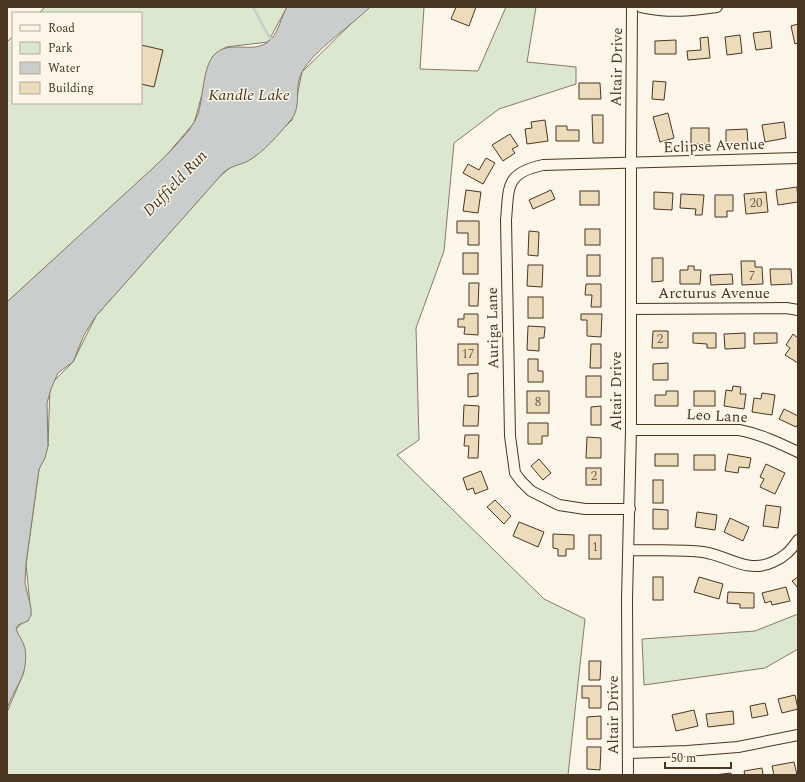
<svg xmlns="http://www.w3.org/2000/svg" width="805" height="782" font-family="Spectral,serif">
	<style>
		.green { fill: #dce7d0; stroke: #887966 }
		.water { fill: #c9cecd; stroke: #887966 }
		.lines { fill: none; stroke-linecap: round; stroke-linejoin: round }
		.stream { stroke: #c9cecd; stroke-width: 2.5 }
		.building { fill: #ecdcbc; stroke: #4a3520 }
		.minor-casing { stroke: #4a3520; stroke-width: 12 }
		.minor { stroke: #fbf6e9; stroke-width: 10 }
		.labels { text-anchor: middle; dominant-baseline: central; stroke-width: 3; stroke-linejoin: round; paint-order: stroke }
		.number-label { font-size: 13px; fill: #725f47 }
		.street-label { font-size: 15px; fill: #4a3520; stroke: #fbf6e9 }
		.water-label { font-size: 16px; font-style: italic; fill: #4a3520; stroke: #fbf6e9 }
	</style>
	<rect width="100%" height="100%" fill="#fbf6e9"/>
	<g class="green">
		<path d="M45 7H287L268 42 226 47 213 56 194 123 158 165 7 302V42L13 36V103H141V13H39Z"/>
		<path d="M368 7H424L420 69 478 71 506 7H536L527 62 576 67V84L499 109 454 143 444 251 416 328 419 440 397 455 544 599 585 619 568 775H7V712L24 672 16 629 31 615 26 564 39 469 48 446 50 385 73 362 96 316 220 176 231 167 254 157 292 120 302 72Z"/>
		<path d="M798 614V649L765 668 644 685 642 639 755 631Z"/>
	</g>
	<path class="water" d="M287 7H370C350 27 315 49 302 72 293 88 303 107 290 121 278 135 264 152 248 161 240 165 231 166 224 172L96 316 84 335 73 362 58 373 51 389 47 403 48 446 45 458 39 469 26 564 25 583 31 608V615L28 621 18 625 16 629C18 636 24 641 25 649 29 676 14 687 7 709V302C44 268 81 234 118 200 143 177 168 156 189 130 192 125 196 120 198 114 203 99 203 68 213 56 229 37 255 57 271 39 279 31 281 17 287 7Z"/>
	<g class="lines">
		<path class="stream" d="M253 7 272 42"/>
	</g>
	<g class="building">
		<path d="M456 7H476L469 26 451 19Z"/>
		<path d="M798 24V43L795 44 791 26Z"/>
		<path d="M770 31 772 48 756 50 753 33Z"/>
		<path d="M740 35 742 53 727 55 725 37Z"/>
		<path d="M708 37 710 58 688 60 687 51 701 50 700 38Z"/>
		<path d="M676 40V54H655V41Z"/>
		<path d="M141 45 163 50 154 87 141 84Z"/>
		<path d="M653 81 666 82 664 100 652 99Z"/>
		<path d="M579 83H600L601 99H579Z"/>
		<path d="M668 113 674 138 660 142 653 117Z"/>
		<path d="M592 115H603V143H593Z"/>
		<path d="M545 120 548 141 527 144 525 129 532 128 531 122Z"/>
		<path d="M784 122 786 138 765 142 762 125Z"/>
		<path d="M556 126H567V130H579V141H556Z"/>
		<rect x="691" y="128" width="18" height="16"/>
		<path d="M747 129 748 143 726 144V130Z"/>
		<path d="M510 134 518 146 512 149 515 153 503 161 492 145Z"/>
		<path d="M486 158 495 163 483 184 463 173 468 164 479 170Z"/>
		<path d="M797 187 798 202 778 205 776 190Z"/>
		<path d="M466 190 481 192 478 213 463 211Z"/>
		<path d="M551 190 555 199 533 209 529 200Z"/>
		<rect x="580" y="191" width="19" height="14"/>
		<path d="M654 192 673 193 672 210 654 209Z"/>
		<path d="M766 192 768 212 746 214 744 194Z"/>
		<path d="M681 194 704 195 702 215H695L696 209 680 208Z"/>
		<path d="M715 195H733V211H727V217H715Z"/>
		<path d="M457 221H479V245H468V233H457Z"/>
		<rect x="585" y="229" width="15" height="16"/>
		<path d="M529 231 539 232 538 256 528 255Z"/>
		<rect x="463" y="253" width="15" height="21"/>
		<rect x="587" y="255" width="13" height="21"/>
		<path d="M652 258H663V281L652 282Z"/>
		<path d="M741 261H755V267H762L763 284 742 285Z"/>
		<path d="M528 265H543L542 287 527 286Z"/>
		<path d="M688 266H694V270H701L700 284H680V270H688Z"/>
		<path d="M770 269H791L792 284 771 285Z"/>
		<path d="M732 274 733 284 711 285 710 275Z"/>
		<path d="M469 283H479L478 306H469Z"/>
		<path d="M586 284H601V307H591L592 295H585Z"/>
		<rect x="528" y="297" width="15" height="21"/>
		<path d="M464 314H478V335L464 334 465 327H458V319H464Z"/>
		<path d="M581 314H602L601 337 587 336V320H581Z"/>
		<path d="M528 326 545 327 544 338H539V351L527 350Z"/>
		<path d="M653 331H668V348H652Z"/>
		<path d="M693 333H716V348H707V344L693 343Z"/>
		<path d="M745 333V348L725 349 724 334Z"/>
		<path d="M754 333H777V343L754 344Z"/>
		<path d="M793 334 798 338V363L785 355 790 348 786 345Z"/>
		<rect x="458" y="344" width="20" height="21"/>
		<path d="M591 344H601V368H590Z"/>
		<path d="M528 359H538V371H543V382H528Z"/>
		<path d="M668 363V380H653V364Z"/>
		<path d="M478 373V396L468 397V374Z"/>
		<rect x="586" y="376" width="15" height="21"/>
		<path d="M733 386 741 387 740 394H746L744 409 724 406 726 390 732 391Z"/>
		<rect x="527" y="391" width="22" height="22"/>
		<path d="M666 391H678V406H655V395H666Z"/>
		<rect x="694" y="391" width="21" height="15"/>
		<path d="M762 393 775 395 772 415 752 412 754 398 761 399Z"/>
		<path d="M464 405 479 406 478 426H463Z"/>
		<path d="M601 406V425H591V407Z"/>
		<path d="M784 409 798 416V424L796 427 779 419Z"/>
		<path d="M528 423H548V436H542V444H528Z"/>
		<path d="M465 435H479L478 458H468L469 446H464Z"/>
		<path d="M587 437 601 438V458H586Z"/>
		<rect x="655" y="454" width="23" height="12"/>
		<path d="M728 454 751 458 749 468 739 467 738 473 725 471Z"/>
		<rect x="694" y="455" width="21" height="15"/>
		<path d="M539 459 551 473 543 480 531 466Z"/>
		<path d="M766 464 785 473 775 494 760 487 764 479 760 477Z"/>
		<rect x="586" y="468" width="15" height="17"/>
		<path d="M481 471 488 489 475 494 473 488 467 490 463 478Z"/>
		<rect x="653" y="480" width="10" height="23"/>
		<path d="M495 500 511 516 504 524 487 507Z"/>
		<path d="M766 505 781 507 778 528 763 526Z"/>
		<path d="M653 509 668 510V529H653Z"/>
		<path d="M697 512 717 515 715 530 695 527Z"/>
		<path d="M730 518 749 527 743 541 724 532Z"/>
		<path d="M519 522 544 532 538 547 513 536Z"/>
		<path d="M553 534 574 535V549H566V556H558V549L553 548Z"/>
		<rect x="589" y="535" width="12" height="24"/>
		<rect x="653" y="577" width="10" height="23"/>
		<path d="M699 577 723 584 719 599 694 592Z"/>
		<path d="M798 577V588L792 581Z"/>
		<path d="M786 587 790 601 772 605 771 601 765 603 762 593Z"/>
		<path d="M728 592 754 593V608H740V604L727 603Z"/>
		<path d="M589 661H601L600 680H589Z"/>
		<path d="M582 686H601V708H589V698H582Z"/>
		<path d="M795 695 798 709 782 713 778 699Z"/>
		<path d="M765 703 768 715 752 718 750 706Z"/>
		<path d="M694 710 698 726 676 731 672 715Z"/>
		<path d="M733 711 734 724 708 727 706 714Z"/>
		<path d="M601 716V739H587V717Z"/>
		<path d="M587 747H601L600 770 587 769Z"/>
		<path d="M794 762 797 775H774L772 766Z"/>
		<path d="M762 768 763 775H745L744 771Z"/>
		<path d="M731 773V775H714Z"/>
	</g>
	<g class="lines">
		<defs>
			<g id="minor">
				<path d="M641 7C670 13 688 11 717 7"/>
				<path d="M631 309 786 308 798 310"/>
				<path d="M631 430H739C760 434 779 443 798 452"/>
				<path d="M630 509H585L559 505 531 491 521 481 515 473 510 436 506 220C509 187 505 173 543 165L798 158"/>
				<path d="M629 550C654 551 679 549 703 552 729 556 747 574 773 562 785 557 791 550 798 540"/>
				<path d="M629 753 687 751 738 747 798 735"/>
				<path d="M628 775 627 599 631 430V164L632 7"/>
			</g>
		</defs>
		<use href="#minor" class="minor-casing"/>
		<use href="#minor" class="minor"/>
	</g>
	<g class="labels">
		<g class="number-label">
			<text x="756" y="203">20</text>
			<text x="752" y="276">7</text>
			<text x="660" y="339">2</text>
			<text x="468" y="354">17</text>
			<text x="538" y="402">8</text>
			<text x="594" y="476">2</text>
			<text x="595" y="547">1</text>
		</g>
		<g class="street-label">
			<text transform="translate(617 67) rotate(-89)">Altair Drive</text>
			<text transform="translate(714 146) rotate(-2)">Eclipse Avenue</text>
			<text x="714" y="293">Arcturus Avenue</text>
			<text transform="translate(493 328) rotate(-91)">Auriga Lane</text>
			<text transform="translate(616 391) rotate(-90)">Altair Drive</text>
			<text transform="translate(717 416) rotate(3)">Leo Lane</text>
			<text transform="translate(613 715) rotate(-90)">Altair Drive</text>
		</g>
		<g class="water-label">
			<text x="249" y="95">Kandle Lake</text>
			<text transform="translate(175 183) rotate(-46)">Duffield Run</text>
		</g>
	</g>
	<rect width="805" height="782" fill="none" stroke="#4a3520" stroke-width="16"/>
	<rect x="12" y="12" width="130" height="92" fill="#fbf6e9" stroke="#b4a999"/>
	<rect x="20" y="25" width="20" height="6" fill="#fbf6e9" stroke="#b4a999"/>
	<text x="48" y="32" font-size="12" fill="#4a3520">Road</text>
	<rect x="20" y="42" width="20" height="12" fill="#dce7d0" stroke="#b4a999"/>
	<text x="48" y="52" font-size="12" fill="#4a3520">Park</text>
	<rect x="20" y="62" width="20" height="12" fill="#c9cecd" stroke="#b4a999"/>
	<text x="48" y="72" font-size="12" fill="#4a3520">Water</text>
	<rect x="20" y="82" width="20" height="12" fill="#ecdcbc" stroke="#b4a999"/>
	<text x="48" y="92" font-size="12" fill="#4a3520">Building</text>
	<path d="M665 762v6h66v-6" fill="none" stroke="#4a3520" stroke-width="2"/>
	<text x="671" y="762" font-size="12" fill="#4a3520" stroke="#fbf6e9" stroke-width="3" paint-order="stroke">50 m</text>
</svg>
